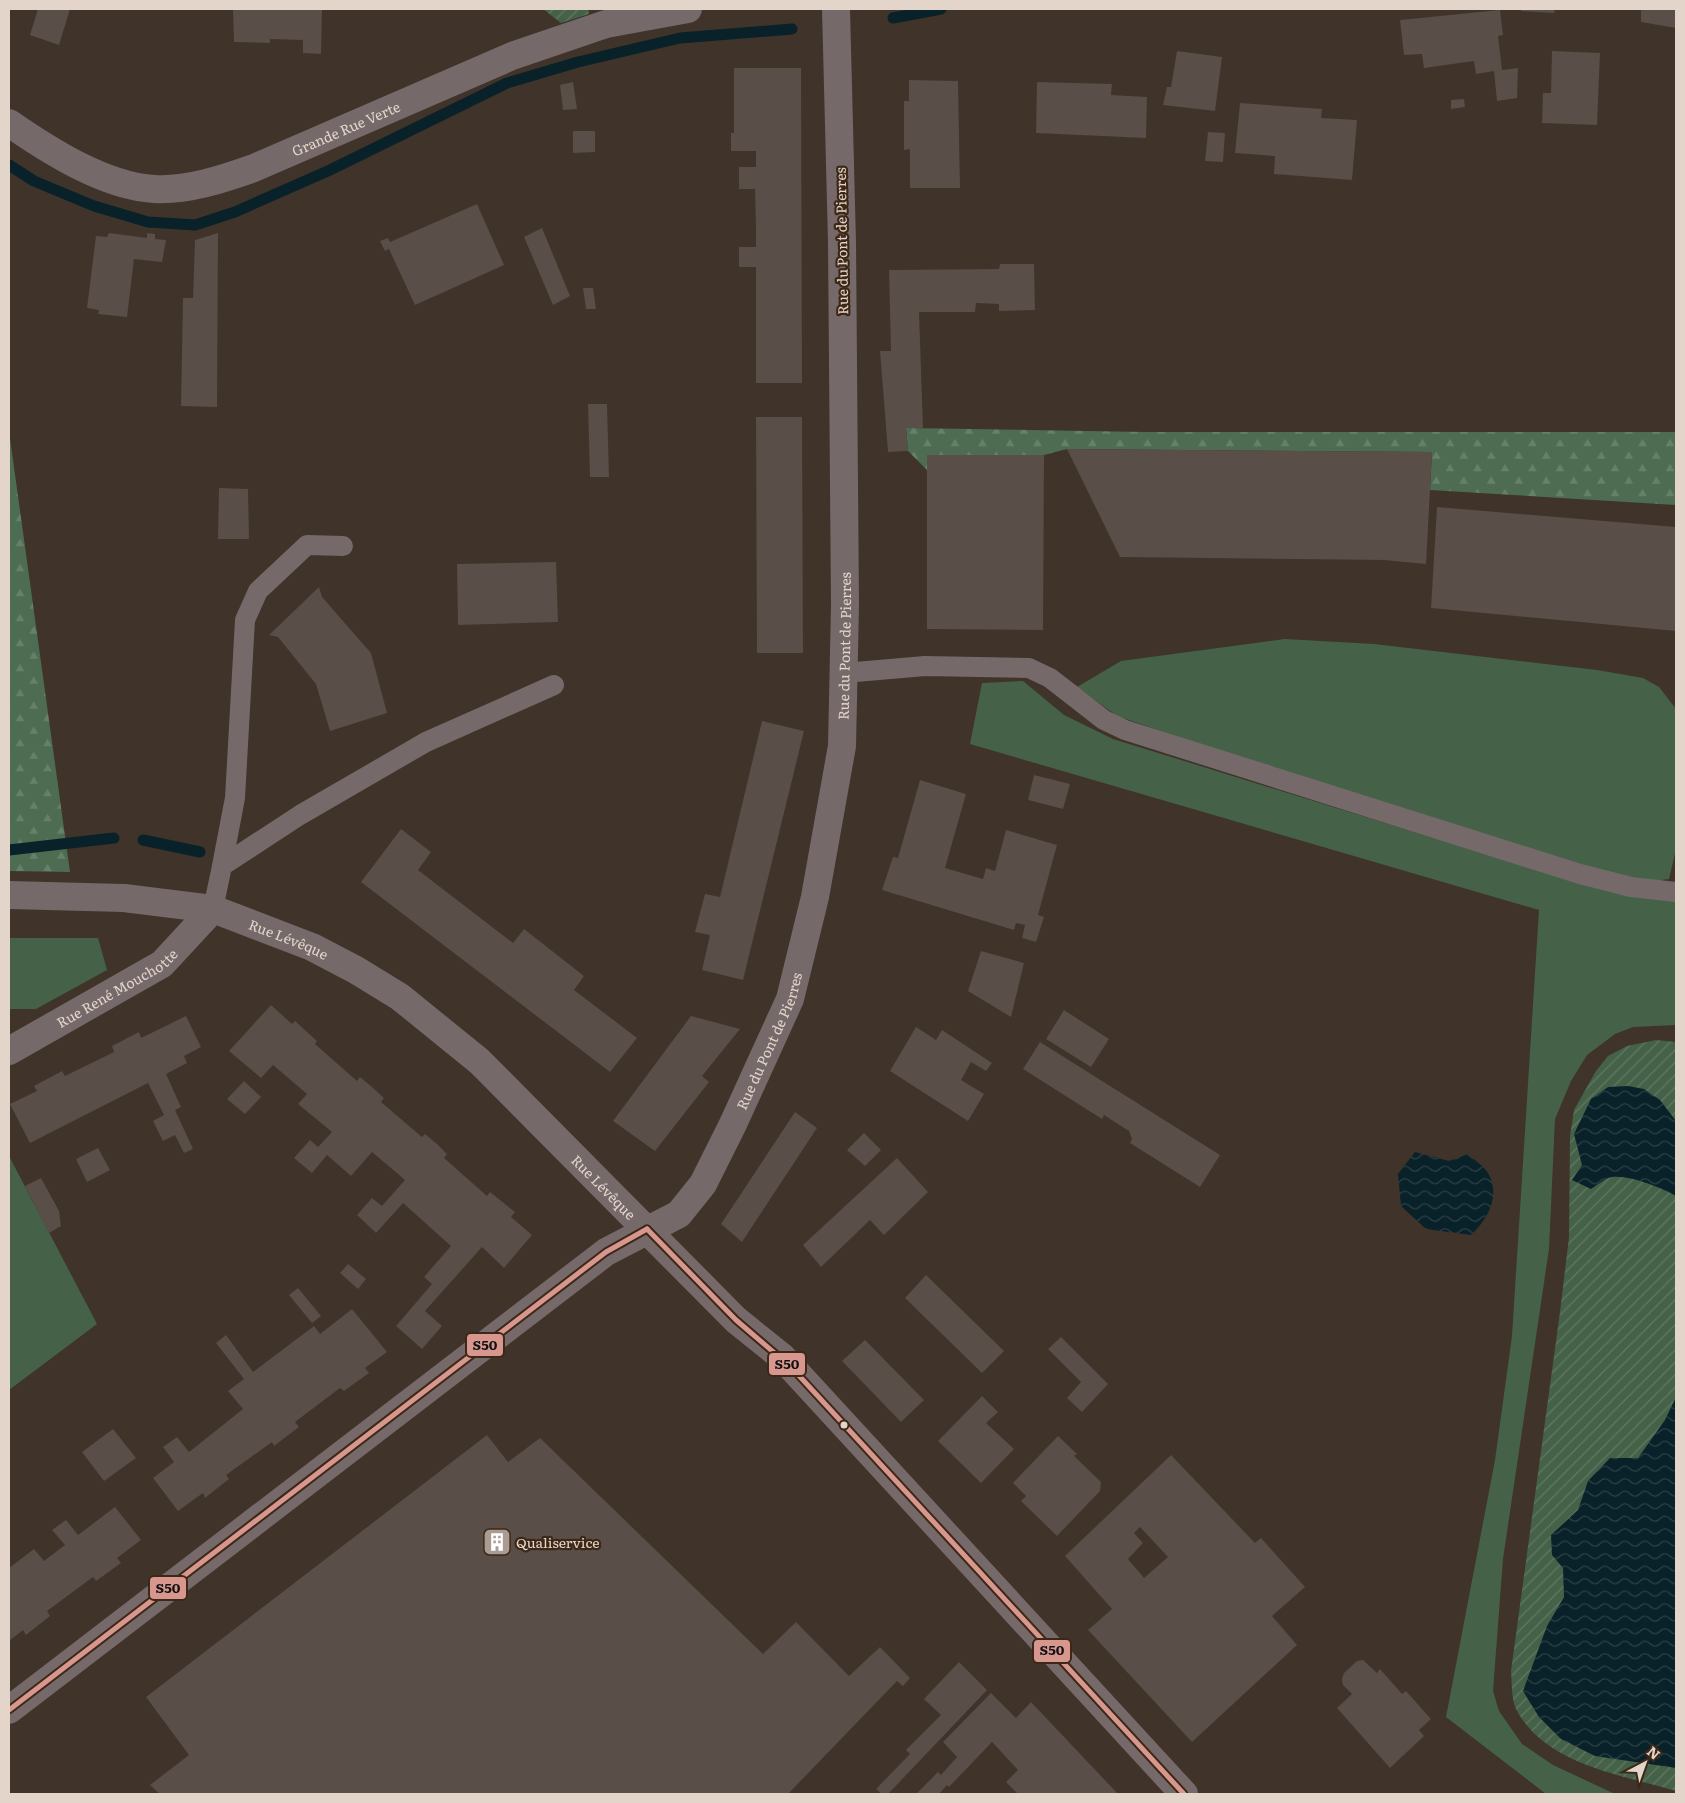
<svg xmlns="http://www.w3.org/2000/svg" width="1685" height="1803" font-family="Literata,serif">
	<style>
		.green { fill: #456249 }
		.forest { fill: url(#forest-firs) }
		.garden { fill: url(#garden-furrows) }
		.water { fill: url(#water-waves) }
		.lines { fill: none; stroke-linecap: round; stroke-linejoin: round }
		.stream { stroke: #092129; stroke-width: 11 }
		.building { fill: #594e48; fill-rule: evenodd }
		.lane { stroke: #766969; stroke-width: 20 }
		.street { stroke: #766969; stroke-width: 28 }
		.bus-1-casing { stroke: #3d2817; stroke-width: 9 }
		.bus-1 { stroke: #d7978f; stroke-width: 5 }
		.bus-dot { fill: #e4d5cb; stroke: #3d2817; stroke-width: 2 }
		.labels { text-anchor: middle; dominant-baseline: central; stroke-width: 4.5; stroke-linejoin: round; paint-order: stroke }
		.street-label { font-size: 14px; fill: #e4d5cb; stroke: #3d2817 }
		.poi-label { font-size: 14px; fill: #e4d5cb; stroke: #3d2817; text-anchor: start }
		.line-badge { stroke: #3d2817; stroke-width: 2 }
		.pale-badge-label { font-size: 14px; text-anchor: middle; font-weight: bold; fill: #111 }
	</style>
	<defs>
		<pattern id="forest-firs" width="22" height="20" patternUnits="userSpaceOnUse" patternTransform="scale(1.25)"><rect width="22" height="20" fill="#4d6c52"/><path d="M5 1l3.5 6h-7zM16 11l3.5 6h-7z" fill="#66806a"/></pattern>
		<pattern id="garden-furrows" width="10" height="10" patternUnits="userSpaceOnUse" patternTransform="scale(1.25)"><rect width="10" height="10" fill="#456249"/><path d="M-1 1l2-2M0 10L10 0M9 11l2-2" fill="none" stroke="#607862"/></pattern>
		<pattern id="water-waves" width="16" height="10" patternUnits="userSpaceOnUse" patternTransform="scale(1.25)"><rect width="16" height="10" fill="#092129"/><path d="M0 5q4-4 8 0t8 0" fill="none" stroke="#2d4047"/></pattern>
	</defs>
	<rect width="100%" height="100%" fill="#3f332a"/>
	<g class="green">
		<path d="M1285 639 1374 644 1597 670 1643 678 1659 687 1676 709V849L1669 879 1653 881 1610 874 1252 762 1117 716 1077 687 1121 661Z"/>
		<path d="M1023 681 1064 715 1113 739 1579 883 1676 901V1025L1633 1027 1615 1034 1587 1055 1571 1081 1555 1119 1549 1249 1503 1559 1493 1691 1499 1711 1522 1744 1553 1765 1615 1794H1546L1446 1717 1495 1460 1512 1336 1539 910 970 744 982 683Z"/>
		<path d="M9 938H98L107 970 36 1009H9Z"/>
		<path d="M9 1156 97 1324 9 1390Z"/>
	</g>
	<g class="forest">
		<path d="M906 428 1145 432H1676V505L1430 490 1432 452 1067 449 1044 455H928V471L908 451Z"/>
		<path d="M9 431 70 872 9 871Z"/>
	</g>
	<g class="garden">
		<path d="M543 9H588L589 14 561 23Z"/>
		<path d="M1656 1040 1676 1042V1791C1622 1775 1545 1765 1516 1709 1511 1698 1512 1683 1511 1671L1560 1312 1569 1237 1570 1136 1574 1110 1596 1071 1608 1056 1627 1046Z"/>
	</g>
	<g class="water">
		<path d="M1628 1086 1644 1089 1660 1100 1676 1121V1196C1663 1188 1623 1172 1608 1178 1602 1181 1597 1185 1591 1189L1572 1180 1582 1165 1574 1134 1591 1099 1608 1087Z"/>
		<path d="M1415 1152 1449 1161 1468 1154C1474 1160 1484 1166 1488 1173 1501 1196 1488 1219 1471 1235L1426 1229 1401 1206 1398 1174Z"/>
		<path d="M1676 1397V1768L1595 1756 1561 1739 1539 1717 1523 1691 1547 1626 1564 1597 1563 1568 1552 1555 1551 1535 1578 1510 1588 1481 1610 1458H1638L1665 1420Z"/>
	</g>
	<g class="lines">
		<g class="stream">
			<path d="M893 18 941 9"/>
			<path d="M9 165 34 181 94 206 148 222 195 225 235 212 330 170 507 83 578 62 680 38 792 29"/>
			<path d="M143 840 200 852"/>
			<path d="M9 850 114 838"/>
		</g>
	</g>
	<g class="building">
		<path d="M38 9H70L59 45 30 35Z"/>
		<path d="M233 9H322L321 54 303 53V40L270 39V43L234 42Z"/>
		<path d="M1521 9H1555L1554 13 1521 11Z"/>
		<path d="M1641 9H1676V28L1641 22Z"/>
		<path d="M1500 10 1503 35 1498 36 1502 70 1518 68 1517 98 1497 101 1494 71 1476 74 1474 61 1424 68 1422 54 1404 55 1400 20Z"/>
		<path d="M1177 51 1222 57 1215 111 1163 105 1167 87H1171Z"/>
		<path d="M1552 51 1600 53 1597 125 1542 123 1543 93H1551Z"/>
		<path d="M734 68H801L802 383H756V267H739V247H756V228L755 189H739V167H756V151H731V133H734Z"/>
		<path d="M909 80 958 81 960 188H910V149L904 150V101H909Z"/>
		<path d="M573 82 577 109 563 110 560 85Z"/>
		<path d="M1037 82 1112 84 1111 95 1147 97 1146 138 1036 133Z"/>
		<path d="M1464 99 1465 107 1451 109V100Z"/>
		<path d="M1240 103 1322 109 1321 118 1357 120 1352 180 1274 174 1275 156 1235 153Z"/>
		<path d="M573 131H595V152L573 153Z"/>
		<path d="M1208 132 1225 133 1223 162 1205 161Z"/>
		<path d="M477 204 504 265 415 305 389 249 385 251 380 241 388 238 390 242Z"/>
		<path d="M542 228 570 296 553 305 524 237Z"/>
		<path d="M109 233 147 238V233L155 234V239L166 240 162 262 134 259 127 317 98 314 99 310 87 308 96 236 107 237Z"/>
		<path d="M218 233 217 407 181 406 183 298H193L195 240Z"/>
		<path d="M1000 264H1034L1035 310 999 311V304L976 303 975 312H919L923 428H906L908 451 888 452 880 351H891L889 270 999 269Z"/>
		<path d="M583 288H593L596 309H586Z"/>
		<path d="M588 404H607L609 477H590Z"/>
		<path d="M756 417H802L803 653H757Z"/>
		<path d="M1067 449 1432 452 1426 564 1384 560 1120 557Z"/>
		<path d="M927 455H1044L1043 630 927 629Z"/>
		<path d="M219 488 248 489 249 539H218Z"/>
		<path d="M1437 507 1676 527V631L1431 608Z"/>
		<path d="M556 562 558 622 458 625 457 564Z"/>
		<path d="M319 587 322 597 371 653 387 713 330 731 316 684 278 637 269 635Z"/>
		<path d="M762 721 804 731 743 980 702 970 710 935 695 932 705 894 720 897Z"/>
		<path d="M1034 775 1070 784 1063 809 1028 800Z"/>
		<path d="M920 780 966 794 945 868 983 879 986 868 995 871 1006 830 1057 845 1038 915 1044 917 1036 942 1022 938 1025 925 1016 923 1014 930 882 890 893 857 898 858Z"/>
		<path d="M401 829 431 852 418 870 513 943 524 929 584 976 574 990 637 1038 610 1072 361 882Z"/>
		<path d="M981 951 1024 963 1011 1017 968 991Z"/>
		<path d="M271 1005 292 1024 295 1021 317 1041 315 1044 357 1081 360 1077 372 1087 384 1098 381 1102 422 1137 425 1134 437 1144 447 1154 444 1158 487 1196 490 1192 515 1212 511 1217 532 1235 504 1268 482 1247 425 1311 442 1326 422 1349 396 1326 432 1284 424 1277 451 1246 403 1203 376 1233 357 1215 372 1198 382 1206 405 1180 372 1152 351 1176 327 1155 312 1173 294 1158 310 1140 318 1147 332 1132 298 1104 307 1094 273 1065 261 1078 229 1051Z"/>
		<path d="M1064 1010 1109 1039 1091 1067 1046 1039Z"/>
		<path d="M186 1016 201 1047 184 1056 187 1063 166 1074 181 1107 175 1110 193 1149 184 1153 175 1135 163 1141 153 1121 164 1115 148 1083 30 1143 10 1104 37 1091 34 1086 62 1071 65 1076 114 1052 112 1046 139 1032 141 1038Z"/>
		<path d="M691 1016 740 1029 702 1076 709 1082 655 1151 613 1121Z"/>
		<path d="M916 1027 936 1040 942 1030 992 1063 986 1071 971 1062 961 1080 984 1094 968 1121 890 1071Z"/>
		<path d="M1040 1042 1220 1155 1200 1187 1130 1143 1132 1139 1129 1131 1104 1115 1102 1119 1023 1069Z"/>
		<path d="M244 1081 261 1097 245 1114 227 1099Z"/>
		<path d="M795 1112 817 1128 742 1242 721 1224Z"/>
		<path d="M864 1133 881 1150 865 1166 847 1150Z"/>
		<path d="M98 1148 110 1170 87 1182 76 1159Z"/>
		<path d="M897 1158 928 1192 884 1235 870 1220 821 1267 803 1245Z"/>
		<path d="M41 1178 59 1211 61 1226 49 1233 25 1186Z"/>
		<path d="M348 1264 366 1279 358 1289 340 1273Z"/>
		<path d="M926 1275 1004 1351 982 1373 905 1298Z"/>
		<path d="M298 1288 321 1316 312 1323 289 1295Z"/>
		<path d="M352 1309 387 1352 365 1368 369 1373 344 1391 340 1388 295 1422 299 1427 274 1446 272 1442 226 1475 229 1479 205 1498 203 1493 178 1511 153 1478 174 1462 163 1447 177 1437 189 1452 243 1409 228 1391 244 1379 216 1343 226 1335 253 1372 314 1326 320 1334Z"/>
		<path d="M1061 1337 1108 1384 1082 1412 1067 1398 1081 1382 1048 1349Z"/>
		<path d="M865 1340 924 1400 901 1422 842 1361Z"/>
		<path d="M982 1396 998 1412 986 1423 1014 1449 981 1483 938 1441Z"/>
		<path d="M113 1429 136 1458 104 1481 82 1452Z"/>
		<path d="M487 1435 508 1462 540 1438 763 1654 796 1622 849 1676 880 1647 910 1678 903 1686 897 1681 788 1794H160L150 1785 189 1755 146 1697Z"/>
		<path d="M1058 1436 1077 1454 1074 1456 1101 1482 1100 1491 1057 1536 1021 1501 1026 1496 1013 1483Z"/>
		<path d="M1171 1455 1255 1543 1261 1538 1305 1587 1272 1616 1297 1645 1192 1742 1088 1630 1112 1609 1065 1556ZM1140 1527 1168 1557 1144 1578 1128 1559 1143 1543 1134 1533Z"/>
		<path d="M115 1507 141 1540 117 1558 121 1563 96 1581 93 1577 47 1611 50 1616 26 1635 23 1630 9 1641V1568L34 1549 44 1561 65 1545 52 1530 66 1520 78 1535Z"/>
		<path d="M1363 1660 1377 1673 1380 1669 1402 1694 1406 1691 1431 1719 1419 1730 1424 1736 1390 1768 1337 1708 1352 1694 1343 1685 1342 1679 1344 1673 1357 1661Z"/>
		<path d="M959 1662 987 1690 888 1794H882L876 1789 910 1754 906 1750 941 1715 924 1699Z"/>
		<path d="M991 1693 1016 1718 1031 1702 1118 1794H1018L1006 1782 1018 1770 992 1742 949 1787 947 1785 939 1794H916L938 1772 941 1775 957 1757 943 1742Z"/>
	</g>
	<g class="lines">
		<g class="lane">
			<path d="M844 673 925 666 1029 668 1050 678 1104 720 1125 730 1580 874 1631 887 1676 892"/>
			<path d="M222 866 235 798 245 620 258 591 307 545 343 546"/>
			<path d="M213 909 222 866 300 815 426 742 554 685"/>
		</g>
		<g class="street">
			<path id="s1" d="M9 123C48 150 104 186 154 189 187 191 223 179 254 168L512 56 606 24 688 9"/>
			<path id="s2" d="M9 895 124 898 213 909 312 947 356 970 400 997 479 1061 736 1320 782 1357 1184 1794"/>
			<path id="s3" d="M9 1051 162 964 213 909"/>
			<path id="s4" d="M9 1710 606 1252 679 1214 703 1184 733 1124 790 999 815 897 842 746 845 605 842 242 836 9"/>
		</g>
		<defs>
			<g id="bus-1">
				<path d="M647 1229 736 1320 792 1368 1184 1794"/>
				<path d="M9 1710 606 1252 647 1229"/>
			</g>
		</defs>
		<use href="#bus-1" class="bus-1-casing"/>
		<use href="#bus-1" class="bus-1"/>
	</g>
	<defs>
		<symbol id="building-square" viewBox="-11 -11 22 22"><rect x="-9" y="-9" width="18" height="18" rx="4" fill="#aa9c93" stroke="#3d2817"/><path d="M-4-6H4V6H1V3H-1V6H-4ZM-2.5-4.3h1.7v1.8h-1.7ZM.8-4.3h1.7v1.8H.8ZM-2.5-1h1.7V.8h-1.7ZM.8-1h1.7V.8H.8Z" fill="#fff"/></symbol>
	</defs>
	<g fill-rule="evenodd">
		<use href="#building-square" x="481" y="1526" width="32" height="32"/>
	</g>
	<circle class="bus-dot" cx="844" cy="1425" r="4.5"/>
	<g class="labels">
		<g class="street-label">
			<text stroke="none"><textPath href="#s1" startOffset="364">Grande Rue Verte</textPath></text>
			<text transform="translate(841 241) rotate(-91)">Rue du Pont de Pierres</text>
			<text stroke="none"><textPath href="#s4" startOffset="1436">Rue du Pont de Pierres</textPath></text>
			<text stroke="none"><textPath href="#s2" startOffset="286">Rue Lévêque</textPath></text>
			<text stroke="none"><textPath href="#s3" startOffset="125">Rue René Mouchotte</textPath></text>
			<text stroke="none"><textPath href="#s4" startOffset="1031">Rue du Pont de Pierres</textPath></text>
			<text stroke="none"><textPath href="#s2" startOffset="691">Rue Lévêque</textPath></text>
		</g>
		<g class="poi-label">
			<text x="516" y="1542">Qualiservice</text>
		</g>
	</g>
	<g class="line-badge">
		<rect x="466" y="1333" width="38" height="24" rx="5" fill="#d7978f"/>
		<rect x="768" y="1352" width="38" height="24" rx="5" fill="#d7978f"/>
		<rect x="149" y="1576" width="38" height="24" rx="5" fill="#d7978f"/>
		<rect x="1033" y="1639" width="38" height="24" rx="5" fill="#d7978f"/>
	</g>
	<g class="pale-badge-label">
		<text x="485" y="1350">S50</text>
		<text x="787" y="1369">S50</text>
		<text x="168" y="1593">S50</text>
		<text x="1052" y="1655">S50</text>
	</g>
	<rect width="1685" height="1803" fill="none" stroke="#e4d5cb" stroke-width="20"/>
	<g transform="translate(1645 1763) rotate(41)" stroke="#3d2817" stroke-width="4" paint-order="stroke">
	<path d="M0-4L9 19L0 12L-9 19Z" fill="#e4d5cb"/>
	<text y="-8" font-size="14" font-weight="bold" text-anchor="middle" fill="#e4d5cb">N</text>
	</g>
</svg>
